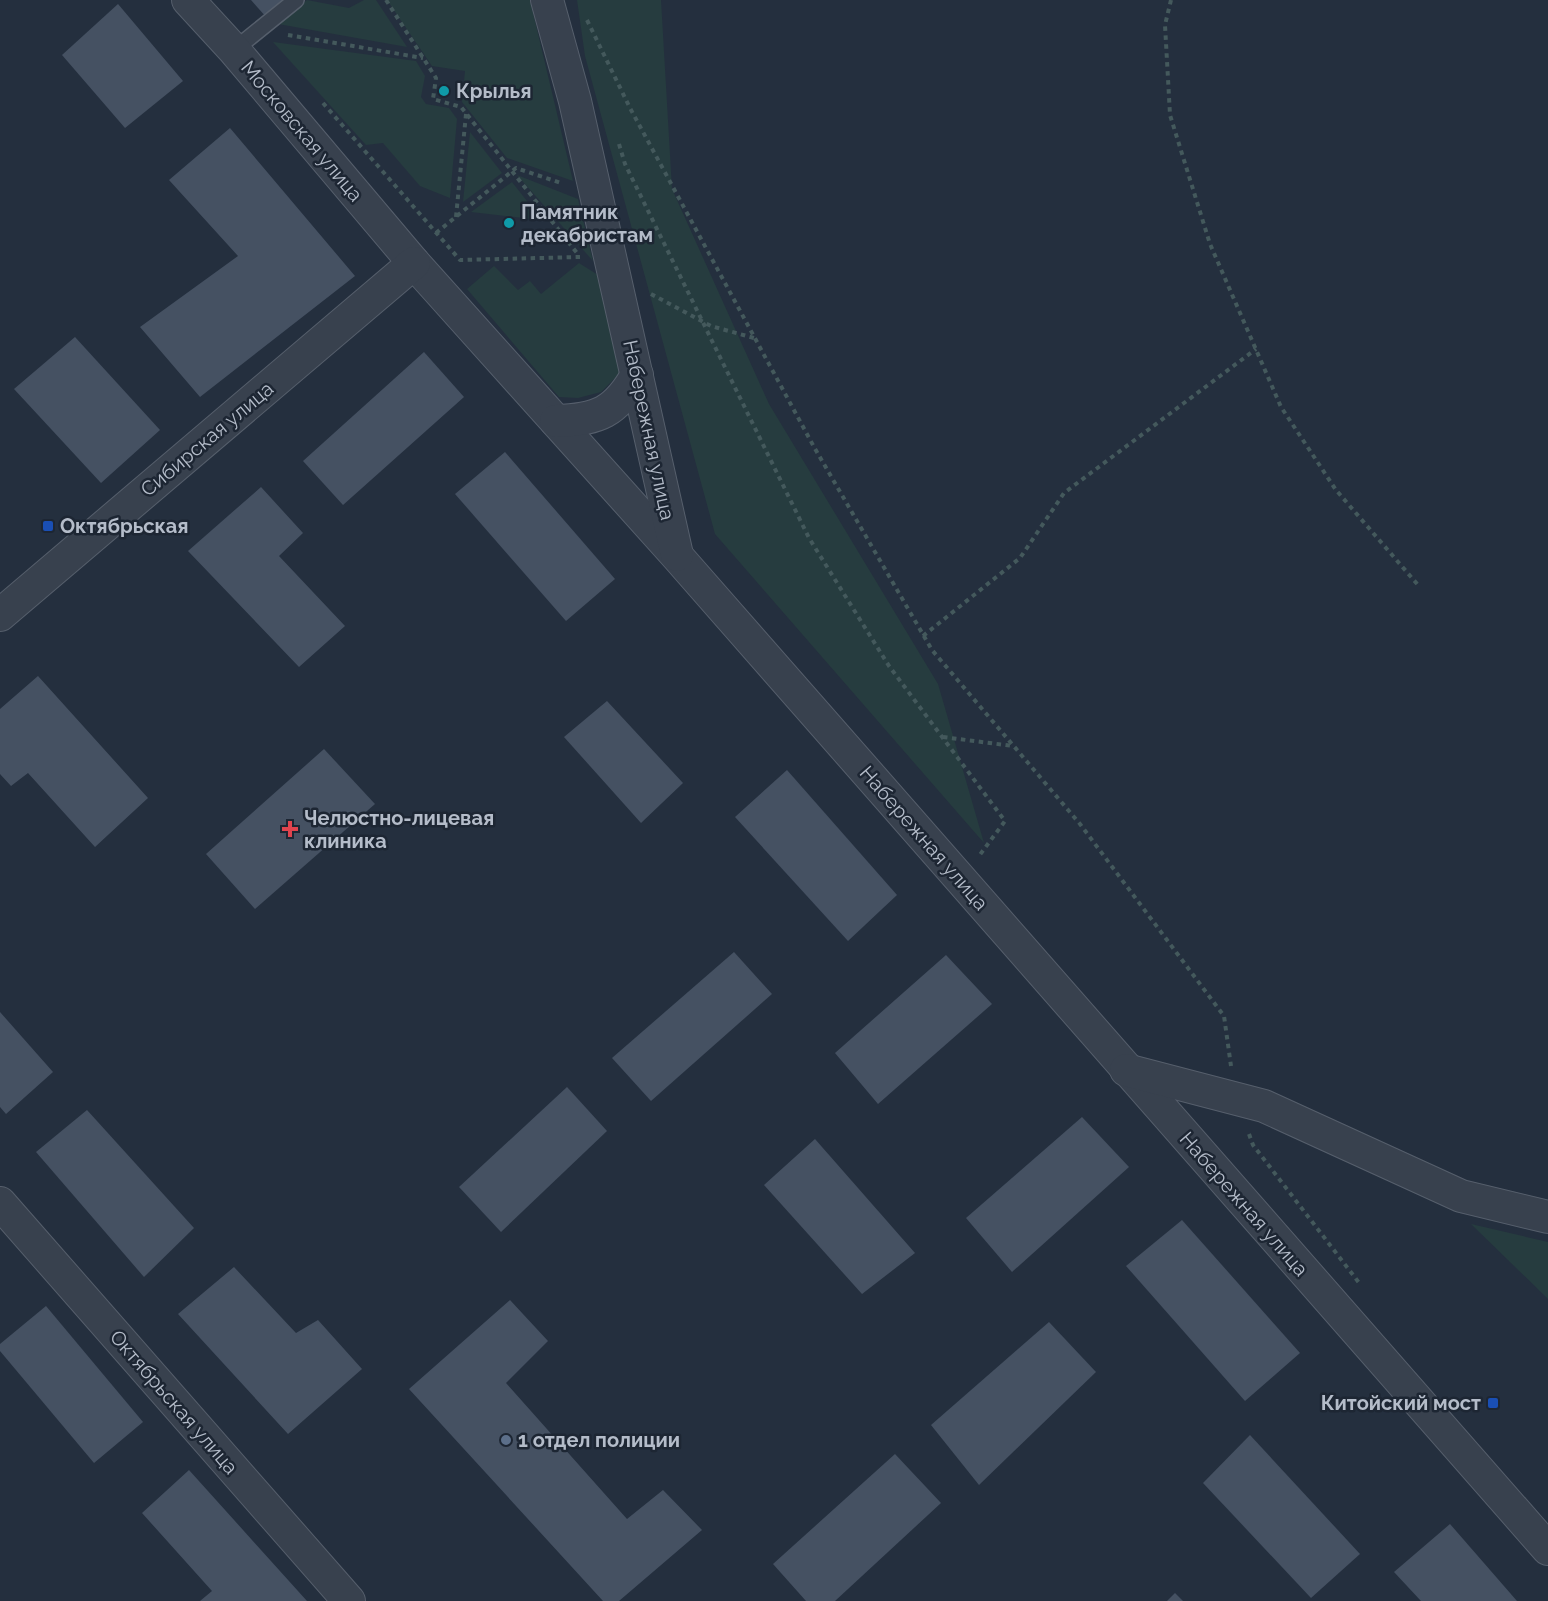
<svg xmlns="http://www.w3.org/2000/svg" width="1548" height="1601" font-family="Raleway,sans-serif">
	<style>
		.green { fill: #263c3f }
		.building { fill: #455162 }
		.lines { fill: none; stroke-linecap: round; stroke-linejoin: round }
		.service-casing { stroke: #565f6c; stroke-width: 18 }
		.minor-casing { stroke: #565f6c; stroke-width: 34 }
		.path { stroke: #44595c; stroke-width: 4; stroke-dasharray: 4.5 4.5; stroke-linecap: butt }
		.service { stroke: #38414e; stroke-width: 15 }
		.minor { stroke: #38414e; stroke-width: 32 }
		.culture-dot { fill: #0f9aa8; stroke: #1d2633; stroke-width: 2 }
		.transit-dot { fill: #1a4fb4; stroke: #1d2633; stroke-width: 2 }
		.health-dot { fill: #e0444e; stroke: #1d2633; stroke-width: 2 }
		.service-dot { fill: #5c6f8a; stroke: #1d2633; stroke-width: 2 }
		.labels { text-anchor: middle; dominant-baseline: central; stroke-width: 5; stroke-linejoin: round; paint-order: stroke }
		.poi-label { font-size: 20px; font-weight: bold; fill: #b4bcc9; stroke: #1d2633; text-anchor: start }
		.street-label { font-size: 20px; fill: #b4bcc9; stroke: #1d2633 }
	</style>
	<rect width="100%" height="100%" fill="#242f3e"/>
	<g class="green">
		<path d="M307 0 349 8 364 0H376L407 47 278 24Z"/>
		<path d="M387 0H530L573 181 507 158 462 102 465 71 432 66Z"/>
		<path d="M577 0H661L672 189 769 404 938 684 984 843 715 534 585 56Z"/>
		<path d="M273 42 416 61 425 76 421 97 426 104 449 108 457 119 450 198 420 186 383 143 366 145Z"/>
		<path d="M470 132 502 173 463 202Z"/>
		<path d="M517 175 578 199 593 261Z"/>
		<path d="M512 182 542 220 471 212Z"/>
		<path d="M579 263 606 280 622 371 601 392 578 398 559 397 467 289 494 266 518 290 530 281 541 294Z"/>
		<path d="M1471 1224 1548 1242V1299Z"/>
	</g>
	<g class="building">
		<path d="M251 0H287L267 18Z"/>
		<path d="M118 4 183 81 125 128 62 55Z"/>
		<path d="M230 128 355 276 200 397 140 327 238 256 169 180Z"/>
		<path d="M75 337 160 430 101 483 14 389Z"/>
		<path d="M424 352 464 397 343 505 303 461Z"/>
		<path d="M505 452 615 579 566 621 455 494Z"/>
		<path d="M261 487 303 533 279 556 345 626 299 667 188 551Z"/>
		<path d="M38 676 148 798 95 847 28 773 11 786 0 774V709Z"/>
		<path d="M607 701 683 783 641 823 564 737Z"/>
		<path d="M324 749 375 804 255 909 206 854Z"/>
		<path d="M787 770 897 895 848 941 735 817Z"/>
		<path d="M734 952 772 994 651 1101 612 1058Z"/>
		<path d="M946 955 992 1004 878 1104 835 1053Z"/>
		<path d="M0 1012 53 1072 6 1114 0 1107Z"/>
		<path d="M567 1087 607 1131 501 1232 459 1187Z"/>
		<path d="M87 1110 194 1228 144 1277 36 1152Z"/>
		<path d="M1082 1117 1129 1167 1012 1272 966 1218Z"/>
		<path d="M815 1139 915 1253 862 1294 764 1185Z"/>
		<path d="M1182 1220 1300 1353 1245 1401 1126 1266Z"/>
		<path d="M234 1267 296 1333 318 1320 362 1369 288 1434 178 1314Z"/>
		<path d="M510 1300 548 1341 506 1383 627 1519 663 1490 702 1530 619 1601H603L409 1389Z"/>
		<path d="M46 1306 143 1422 94 1463 0 1351V1344Z"/>
		<path d="M1049 1322 1096 1372 979 1485 931 1425Z"/>
		<path d="M1250 1435 1360 1554 1311 1598 1203 1483Z"/>
		<path d="M895 1454 941 1503 835 1601H806L773 1564Z"/>
		<path d="M189 1470 307 1601H200L212 1591 142 1513Z"/>
		<path d="M1450 1524 1517 1601H1421L1394 1572Z"/>
		<path d="M1175 1593 1183 1601H1167Z"/>
	</g>
	<g class="lines">
		<defs>
			<path id="service" d="M234 50 296 0"/>
			<g id="minor">
				<path d="M188 0 234 50 414 263 677 556 1548 1549"/>
				<path d="M547 0 575 101 677 555"/>
				<path d="M556 421C598 420 616 412 637 375"/>
				<path d="M0 615 414 263"/>
				<path d="M1126 1070 1264 1106 1461 1196 1548 1217"/>
				<path d="M0 1203 349 1601"/>
			</g>
		</defs>
		<use href="#service" class="service-casing"/>
		<use href="#minor" class="minor-casing"/>
		<g class="path">
			<path d="M386 0 436 78 433 99 461 107 577 253"/>
			<path d="M1171 0 1165 25 1170 115 1210 244 1281 407 1336 490 1418 585"/>
			<path d="M587 20 630 108 814 447 932 650 1080 824 1224 1016 1231 1066"/>
			<path d="M288 35 423 58"/>
			<path d="M323 103 460 260 580 257"/>
			<path d="M619 144 625 164 809 538 889 666 1005 821 979 856"/>
			<path d="M456 217 466 114"/>
			<path d="M436 233 516 168 561 183"/>
			<path d="M651 294 711 326 754 338"/>
			<path d="M923 636 1020 558 1064 493 1256 349"/>
			<path d="M943 737 1013 746"/>
			<path d="M1249 1134 1253 1145 1360 1284"/>
		</g>
		<use href="#service" class="service"/>
		<use href="#minor" class="minor"/>
	</g>
	<g class="culture-dot">
		<circle cx="444" cy="91" r="6"/>
		<circle cx="509" cy="223" r="6"/>
	</g>
	<g class="transit-dot">
		<rect x="42" y="520" width="12" height="12" rx="3"/>
		<rect x="1487" y="1397" width="12" height="12" rx="3"/>
	</g>
	<path class="health-dot" d="M287 820h6v6h6v6h-6v6h-6v-6h-6v-6h6z"/>
	<circle class="service-dot" cx="506" cy="1440" r="6"/>
	<g class="labels">
		<g class="poi-label">
			<text x="456" y="91">Крылья</text>
			<text x="521" y="212">Памятник<tspan x="521" dy="23">декабристам</tspan></text>
			<text x="60" y="526">Октябрьская</text>
			<text x="304" y="818">Челюстно-лицевая<tspan x="304" dy="23">клиника</tspan></text>
			<text x="1481" y="1403" text-anchor="end">Китойский мост</text>
			<text x="518" y="1440">1 отдел полиции</text>
		</g>
		<g class="street-label">
			<text transform="translate(302 131) rotate(50)">Московская улица</text>
			<text transform="translate(649 430) rotate(78)">Набережная улица</text>
			<text transform="translate(207 439) rotate(-40)">Сибирская улица</text>
			<text transform="translate(924 838) rotate(49)">Набережная улица</text>
			<text transform="translate(1244 1204) rotate(49)">Набережная улица</text>
			<text transform="translate(174 1402) rotate(49)">Октябрьская улица</text>
		</g>
	</g>
</svg>
